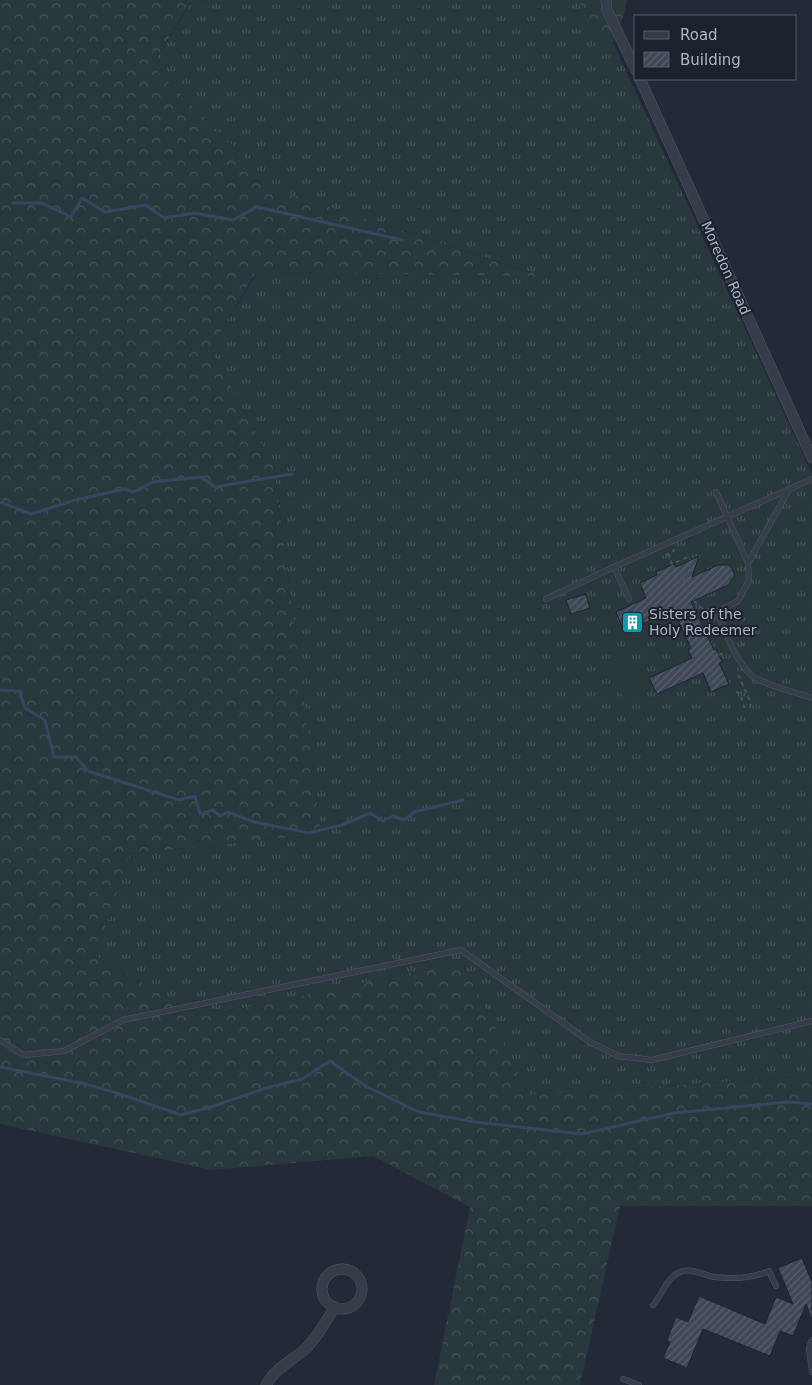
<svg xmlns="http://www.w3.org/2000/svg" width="812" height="1385" font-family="'DejaVu Sans',sans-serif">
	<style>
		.grass { fill: url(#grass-tufts) }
		.forest { fill: url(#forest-crowns) }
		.pitch { fill: #28383c }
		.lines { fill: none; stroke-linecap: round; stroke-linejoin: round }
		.stream { stroke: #394560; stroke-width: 3 }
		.building { fill: url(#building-hatch); stroke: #1d232f }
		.service-casing { stroke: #515663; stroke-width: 6 }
		.minor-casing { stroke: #515663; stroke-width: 11 }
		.path { stroke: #46555a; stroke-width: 2; stroke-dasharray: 4 4; stroke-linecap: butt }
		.service { stroke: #363c48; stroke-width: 5 }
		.minor { stroke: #363c48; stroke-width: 10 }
		.labels { text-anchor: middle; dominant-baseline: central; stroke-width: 4; stroke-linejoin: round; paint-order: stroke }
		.street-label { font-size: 14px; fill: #b1b6c4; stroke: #1b212d }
		.poi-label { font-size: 14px; fill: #b1b6c4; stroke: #1b212d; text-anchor: start }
	</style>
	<defs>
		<pattern id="grass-tufts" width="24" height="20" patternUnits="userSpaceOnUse" patternTransform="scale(1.25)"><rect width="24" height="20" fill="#28383c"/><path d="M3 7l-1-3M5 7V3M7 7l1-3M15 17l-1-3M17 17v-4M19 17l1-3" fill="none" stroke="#455357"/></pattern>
		<pattern id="forest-crowns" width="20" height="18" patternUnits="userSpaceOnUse" patternTransform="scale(1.25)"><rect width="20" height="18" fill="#28383c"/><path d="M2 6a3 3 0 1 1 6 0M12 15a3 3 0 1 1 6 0" fill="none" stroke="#455357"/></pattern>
		<pattern id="building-hatch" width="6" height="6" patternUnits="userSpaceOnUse" patternTransform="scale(1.25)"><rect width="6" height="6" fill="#3f4757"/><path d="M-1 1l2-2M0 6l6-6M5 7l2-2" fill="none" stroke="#585f6e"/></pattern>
	</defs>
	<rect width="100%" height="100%" fill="#232937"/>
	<path class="grass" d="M207 0H578L601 45 613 43 812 474V1076L529 1095 462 962 200 1017 96 956 130 854 321 834 274 467 211 349 257 272 539 275 278 190 152 66 190 4Z"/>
	<g class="forest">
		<path d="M0 0H207L189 4 152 66 278 190 541 276 256 272 211 349 274 467 321 834 130 854 96 956 200 1017 462 962 529 1095 812 1076V1206H620L580 1385H434L470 1207 373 1156 212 1170 0 1124Z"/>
		<path d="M578 0H627L624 14 613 43 601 45Z"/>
	</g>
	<path class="pitch" d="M627 652 644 687 623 697 606 662Z"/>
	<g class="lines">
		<g class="stream">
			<path d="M13 203H42L71 217 82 198 105 212 146 205 164 218 194 213 233 220 257 207 402 240"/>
			<path d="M0 502 31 514 75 500 125 489 133 492 153 482 201 477 215 487 292 474"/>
			<path d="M0 690 19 691 25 708 45 720 54 757H76L88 771 179 800 195 796 200 814 213 810 220 816 228 812 254 822 309 833 342 825 370 813 383 821 393 816 404 820 414 812 463 800"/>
			<path d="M0 1067 86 1084 123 1095 181 1115 214 1106 263 1089 302 1079 330 1061 367 1087 419 1112 475 1122 582 1134 674 1113 788 1102 812 1104"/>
		</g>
	</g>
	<g class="building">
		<path d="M699 556 692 577 718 565H730L735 575 728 585 691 602 714 650 716 649 719 655 722 662 719 663 729 684 711 692 703 673 657 694 649 678 692 658 688 650 691 648 673 610 624 632 616 612 646 598 640 583 657 575 656 572 674 564 676 567Z"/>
		<path d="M586 594 590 608 571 614 566 600Z"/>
		<path d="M802 1258 812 1282V1318H811L806 1304 793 1336 780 1331 770 1356 703 1329 687 1368 663 1358 670 1342 667 1340 676 1317 688 1322 699 1296 765 1324 776 1297 793 1304 778 1268Z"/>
	</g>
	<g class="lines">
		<defs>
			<g id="service">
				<path d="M716 492 748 563 749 580 738 601 717 612C726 632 734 658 750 674 760 684 798 693 812 698"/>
				<path d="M748 563 790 488"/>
				<path d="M614 567 629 599"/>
				<path d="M546 599 614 567 812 479"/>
				<path d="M0 1040 23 1055 64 1051 123 1020 461 950 590 1042 618 1056 652 1060 812 1021"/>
				<path d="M653 1305C662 1295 667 1277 680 1272 692 1267 704 1276 715 1277 733 1279 753 1278 769 1271L776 1286"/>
				<path d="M812 1340 809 1348 812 1372"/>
				<path d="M623 1379 639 1385"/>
			</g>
			<g id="minor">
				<path d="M606 0 607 10 636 70"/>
				<path d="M640 79 812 458"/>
				<circle cx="342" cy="1289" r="20"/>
				<path d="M266 1385C275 1369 289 1362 303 1351 316 1340 325 1322 335 1307"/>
			</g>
		</defs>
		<use href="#service" class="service-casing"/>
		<use href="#minor" class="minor-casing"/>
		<g class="path">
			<path d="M673 549 674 551 668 554 672 564 688 557 690 560"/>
			<path d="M684 582V575L692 571V566"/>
			<path d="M694 601 703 609H709"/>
			<path d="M741 646 746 643"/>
			<path d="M719 655 726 652"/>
			<path d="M736 692 740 693 744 707H750L751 703 737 672"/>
		</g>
		<use href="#service" class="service"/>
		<use href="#minor" class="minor"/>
	</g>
	<defs>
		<symbol id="building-square" viewBox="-11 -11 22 22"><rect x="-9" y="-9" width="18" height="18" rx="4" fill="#0f9aa8" stroke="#1b212d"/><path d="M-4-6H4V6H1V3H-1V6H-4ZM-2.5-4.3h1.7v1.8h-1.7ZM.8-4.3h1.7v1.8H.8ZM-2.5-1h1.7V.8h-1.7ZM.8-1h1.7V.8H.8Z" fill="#fff"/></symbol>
	</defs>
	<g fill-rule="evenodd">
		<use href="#building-square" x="620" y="610" width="25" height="25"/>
	</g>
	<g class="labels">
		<g class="street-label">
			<text transform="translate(726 268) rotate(66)">Moredon Road</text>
		</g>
		<g class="poi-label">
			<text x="649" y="614">Sisters of the<tspan x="649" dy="16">Holy Redeemer</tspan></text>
		</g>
	</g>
	<rect x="634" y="15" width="162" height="65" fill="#1b212d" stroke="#575d69"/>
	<rect x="644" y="31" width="25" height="8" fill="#363c48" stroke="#575d69"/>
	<text x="680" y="40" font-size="15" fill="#b1b6c4">Road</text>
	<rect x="644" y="52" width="25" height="15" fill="url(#building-hatch)" stroke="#575d69"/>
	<text x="680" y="65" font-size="15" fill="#b1b6c4">Building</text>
</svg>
